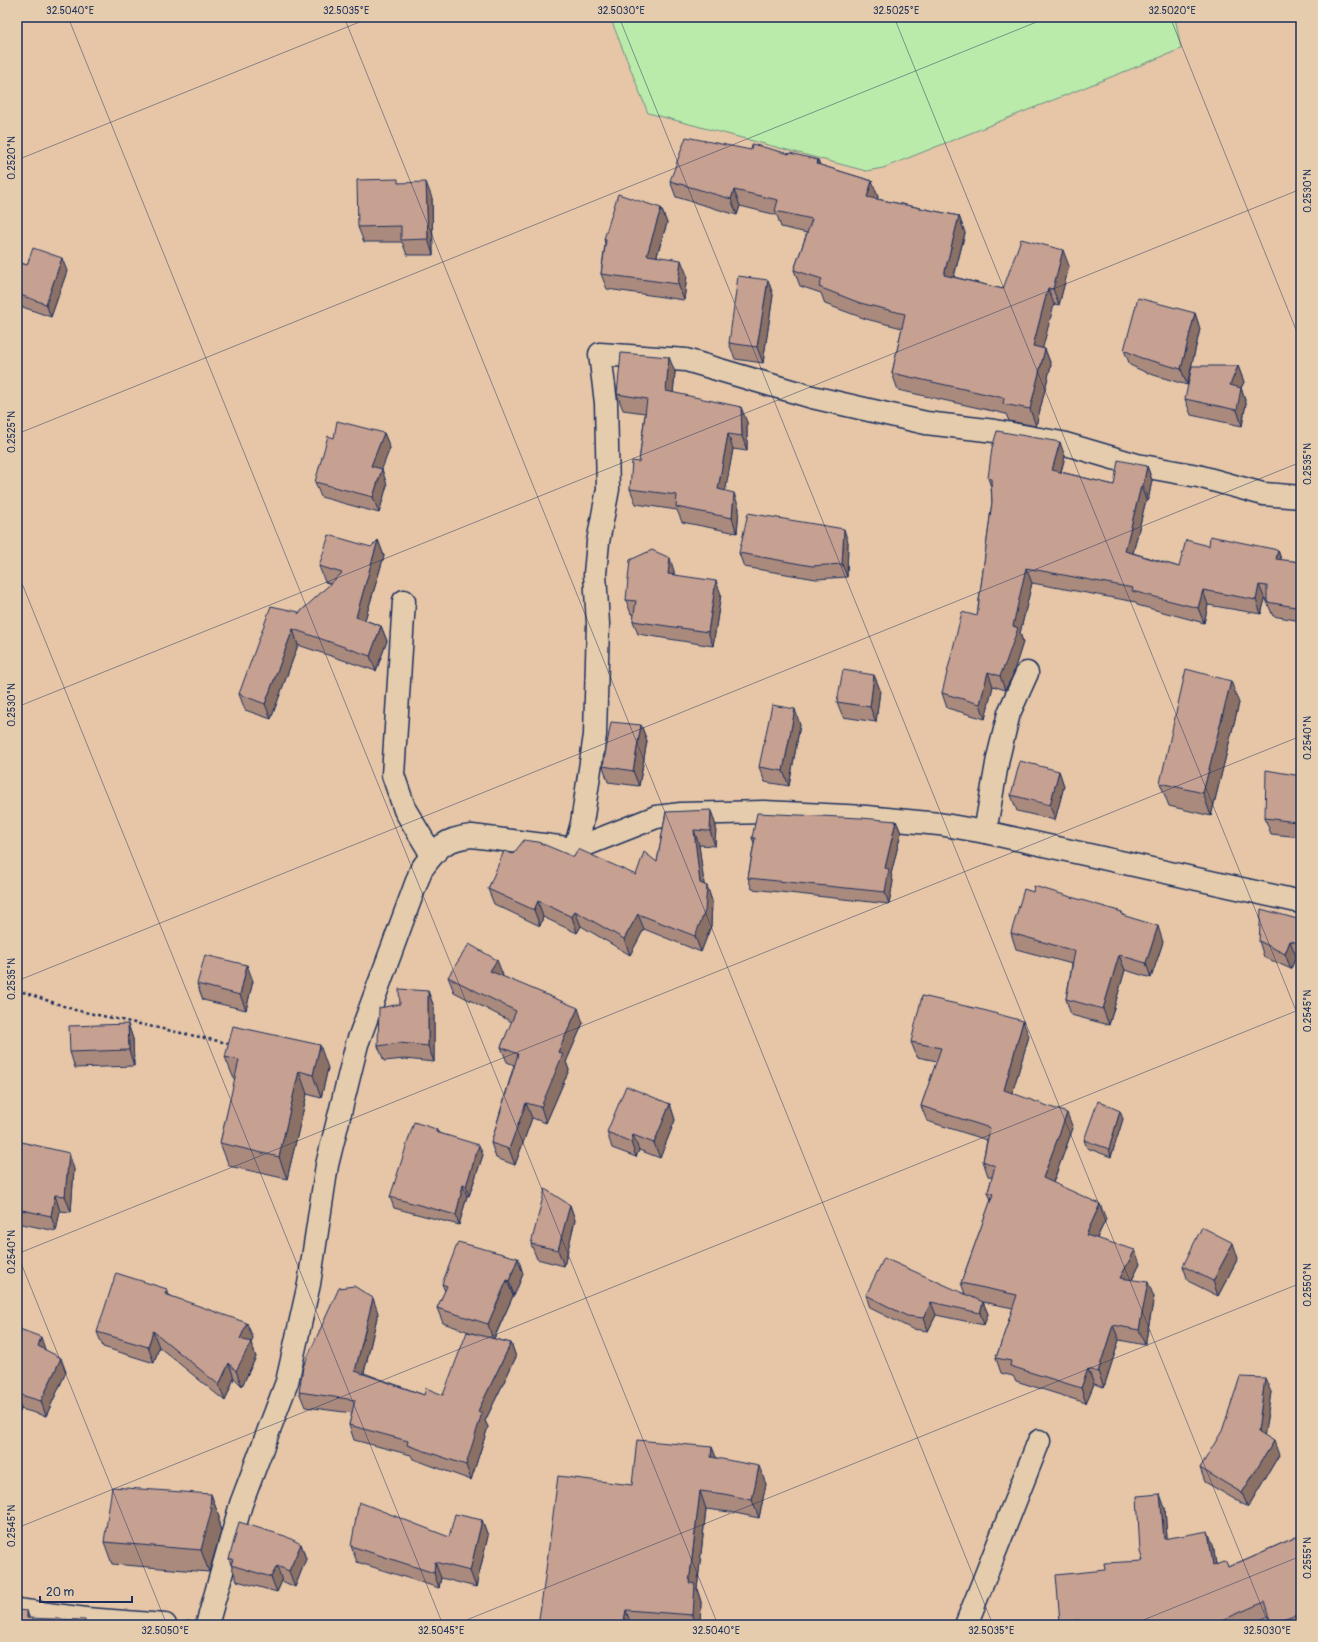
<svg xmlns="http://www.w3.org/2000/svg" width="1318" height="1642" font-family="Pangolin,sans-serif">
	<style>
		.green { fill: #bbebaa; stroke: #6b8d84 }
		.lines { fill: none; stroke-linecap: round; stroke-linejoin: round }
		.street-casing { stroke: #1b2f5e; stroke-width: 25 }
		.path { stroke: #1b2f5e; stroke-width: 2.5; stroke-dasharray: 3 3; stroke-linecap: butt }
		.street { stroke: #e4ccac; stroke-width: 22 }
		.wall { fill: #aa8a7d; stroke: #1b2f5e }
		.shaded-wall { fill: #8b7066; stroke: #1b2f5e }
		.building { fill: #c6a091; stroke: #1b2f5e }
		.ticks { fill: none; stroke: #1b2f5e; stroke-width: 1; stroke-opacity: 0.45 }
		.neatline { fill: none; stroke: #1b2f5e; stroke-width: 1.5 }
		.ticks-label { font-size: 10px; text-anchor: middle; fill: #1b2f5e }
	</style>
	<rect width="100%" height="100%" fill="#e6c6a7"/>
	<filter id="ink" filterUnits="userSpaceOnUse"><feTurbulence type="fractalNoise" baseFrequency=".025" numOctaves="2"/><feDisplacementMap in="SourceGraphic" scale="8" xChannelSelector="R" yChannelSelector="G"/><feConvolveMatrix kernelMatrix="1 2 1 2 8 2 1 2 1" color-interpolation-filters="sRGB"/></filter>
	<g filter="url(#ink)">
		<path class="green" d="M610 17H1175L1181 49 883 168 866 171 648 113Z"/>
		<g class="lines">
			<defs>
				<g id="street">
					<path d="M404 601 393 775 405 810 432 855"/>
					<path d="M985 832 998 758 1009 713 1027 673"/>
					<path d="M575 849 582 823 595 735 598 624 595 574 598 542 608 489 606 403 600 354 686 360 812 397 926 423 995 431 1062 443 1137 465 1198 476 1263 494 1301 497"/>
					<path d="M17 1610 86 1619 165 1625"/>
					<path d="M207 1625 241 1504 287 1382 309 1284 327 1165 357 1044 421 870C437 848 443 839 472 836L575 849 656 817 681 814 764 812 866 817 939 824 985 832 1301 902"/>
					<path d="M966 1625 1039 1441"/>
				</g>
			</defs>
			<use href="#street" class="street-casing"/>
			<path class="path" d="M17 990 75 1010 232 1044"/>
			<use href="#street" class="street"/>
		</g>
		<g class="wall">
			<path d="M751 150 789 154 818 160 820 165 872 181 878 197 877 199 959 216 965 233 954 277 1003 289 1069 266 1059 305 1054 304 1042 348 1045 349 1051 365 1036 426 1009 421 1006 414 898 390 892 373 902 328 866 319 825 304 821 293 800 286 794 270 807 233 781 227 777 215 740 206 737 215 676 197 670 181Z"/>
			<path d="M399 183 432 198 433 255H407L402 242H364L358 227Z"/>
			<path d="M661 208 667 223 657 256 687 275 684 300 607 289 601 274 605 244 604 239Z"/>
			<path d="M17 262 27 265 67 271 51 317 17 305Z"/>
			<path d="M768 280 773 295 763 363 735 359 729 343Z"/>
			<path d="M1195 313 1200 329 1187 385 1147 373 1130 365 1124 350Z"/>
			<path d="M1238 366 1244 382 1241 388 1246 403 1242 426 1191 415 1185 399Z"/>
			<path d="M675 372 673 393 747 422V451L733 449 725 491 739 508 737 533 682 522 677 510 636 504 630 489 639 462 645 413 623 410 617 394Z"/>
			<path d="M384 433 390 448 381 469 387 485 379 513 321 497 315 482 334 438Z"/>
			<path d="M1065 457 1061 472 1114 485 1147 466 1152 480 1148 501 1146 500 1133 553 1179 567 1209 546 1278 550 1281 560 1301 562V621L1273 616 1267 602V600L1265 599 1261 614 1208 605 1204 623 1137 605 1136 602 1032 583 1020 633 1023 642 1012 677 1005 690 993 686 985 719 947 708 942 693 977 616 992 502 991 487 988 478Z"/>
			<path d="M378 540 384 556 365 620 381 626 387 641 376 671 298 645 271 719 245 710 239 694 299 613 331 584 325 582 319 566 371 547Z"/>
			<path d="M848 542 847 577 816 579 744 567 739 553Z"/>
			<path d="M674 571V575L721 594 713 646 638 634 633 621 634 614H631L626 600Z"/>
			<path d="M874 675 880 690 876 722 843 717 837 702Z"/>
			<path d="M1239 703 1211 816 1169 806 1160 783Z"/>
			<path d="M641 725 647 741 639 786 608 782 603 766Z"/>
			<path d="M800 725 789 786 765 782 759 767Z"/>
			<path d="M1059 771 1064 786 1055 820 1017 811 1011 795Z"/>
			<path d="M1301 776V837L1271 834 1265 818Z"/>
			<path d="M666 812 716 826 715 846 699 845 704 885 707 886 712 901 711 926 701 952 644 929 630 955 581 926 577 933 543 917 540 926 494 904 488 889 513 854 574 857 636 875 657 862Z"/>
			<path d="M896 821 901 833 891 874 893 881 889 904 752 889 748 878 754 843 752 838Z"/>
			<path d="M1033 892 1122 912 1123 915 1163 942 1151 978 1125 970 1109 1025 1071 1015 1066 999 1072 964 1016 949 1011 933Z"/>
			<path d="M1301 920V957L1296 956 1291 969 1264 957 1259 941Z"/>
			<path d="M503 975 502 976 583 1023 566 1062 569 1070 546 1123 532 1118 515 1165 496 1158 491 1143 514 1065 507 1062 501 1047 512 1022 454 992 448 977Z"/>
			<path d="M253 981 246 1010 203 1000 197 984Z"/>
			<path d="M428 991 434 1007V1062L405 1059 384 1061 378 1046 400 1004Z"/>
			<path d="M128 1024 133 1039 134 1066 75 1068 70 1052Z"/>
			<path d="M1029 1036 1012 1093 1073 1128 1053 1183 1106 1219 1097 1238 1140 1264 1132 1280 1154 1297 1145 1345 1119 1340 1104 1387 1094 1384 1086 1403 1016 1381 1013 1376 1001 1373 996 1358 1013 1308 983 1302 988 1314 984 1325 936 1315 928 1331 912 1329 870 1308 866 1295 965 1294 961 1283 991 1200 988 1192 992 1177 988 1176 983 1161 987 1140 927 1121 921 1106 937 1061 917 1057 911 1042Z"/>
			<path d="M225 1057 328 1068 321 1098 307 1094 287 1179 229 1166 220 1143 235 1080 234 1079Z"/>
			<path d="M670 1104 675 1120 660 1158 639 1150 636 1157 612 1148 607 1132Z"/>
			<path d="M1123 1119 1111 1157 1087 1148 1084 1140Z"/>
			<path d="M436 1129 438 1132 483 1155 469 1196H467L459 1225 394 1208 390 1197Z"/>
			<path d="M17 1141 74 1169 71 1212 60 1211 56 1231 17 1223Z"/>
			<path d="M570 1205 575 1220 564 1266 537 1259 531 1244Z"/>
			<path d="M518 1258 523 1274 514 1296H513L494 1339 511 1343 516 1357 485 1421 488 1427 471 1480 413 1459 411 1455 354 1440 349 1425 352 1413 305 1407 299 1392 378 1313 364 1373 424 1395H443L478 1335 443 1323 437 1308 445 1291 442 1284Z"/>
			<path d="M1238 1258 1218 1296 1188 1281 1183 1266Z"/>
			<path d="M169 1295 253 1338 251 1343 256 1357 242 1386 234 1378 225 1401 159 1347 154 1363 103 1347 97 1332Z"/>
			<path d="M17 1328 46 1350 66 1372 46 1416 21 1409 20 1412 17 1411Z"/>
			<path d="M1271 1392 1264 1435 1279 1455 1248 1507 1205 1482 1200 1468Z"/>
			<path d="M712 1447 716 1458 766 1484 759 1518 730 1512 706 1509 697 1589 701 1602 700 1625H538L632 1485Z"/>
			<path d="M211 1494 219 1517V1525L221 1531 209 1572 112 1564 104 1542Z"/>
			<path d="M1165 1508 1167 1539 1213 1545 1216 1564 1228 1567 1301 1535V1625H1272L1269 1616 1248 1625H1061L1060 1622 1105 1570 1143 1561Z"/>
			<path d="M482 1520 488 1536 476 1587 441 1578 439 1588 357 1562 351 1546 449 1537Z"/>
			<path d="M301 1544 306 1559 295 1587 282 1581 277 1592 237 1581 229 1559Z"/>
		</g>
		<g class="shaded-wall">
			<path d="M818 160 824 176 817 164Z"/>
			<path d="M872 181 878 197 873 213 867 197Z"/>
			<path d="M426 182 432 198 433 255 428 239Z"/>
			<path d="M734 190 740 206 737 215 731 199Z"/>
			<path d="M661 208 667 223 652 271 647 255Z"/>
			<path d="M959 216 965 233 950 291 944 275Z"/>
			<path d="M1063 250 1069 266 1059 305 1053 289Z"/>
			<path d="M62 258 67 271 51 317 46 304Z"/>
			<path d="M681 260 687 275 684 300 678 284Z"/>
			<path d="M768 280 773 295 763 363 757 347Z"/>
			<path d="M1048 288 1054 304 1039 363 1033 346Z"/>
			<path d="M1195 313 1200 329 1187 385 1181 369Z"/>
			<path d="M1045 349 1051 365 1036 426 1030 409Z"/>
			<path d="M669 357 675 372 672 406 666 391Z"/>
			<path d="M1238 366 1244 382 1241 388 1246 403 1242 426 1237 410 1230 385Z"/>
			<path d="M741 407 747 422V451L742 436Z"/>
			<path d="M384 433 390 448 377 482 371 466Z"/>
			<path d="M728 434 733 449 723 504 718 489Z"/>
			<path d="M1060 442 1065 457 1057 484 1052 470Z"/>
			<path d="M1147 466 1152 480 1148 501 1143 486Z"/>
			<path d="M382 469 387 485 379 513 373 497Z"/>
			<path d="M1141 486 1146 500 1130 565 1125 551Z"/>
			<path d="M734 493 739 508 737 533 732 518Z"/>
			<path d="M844 529 848 542 847 577 842 564Z"/>
			<path d="M378 540 384 556 361 633 356 617Z"/>
			<path d="M1278 550 1283 565 1276 559Z"/>
			<path d="M670 558 674 571 673 588 668 574Z"/>
			<path d="M1026 568 1032 583 1020 633 1023 642 1012 677 1005 690 1000 676Z"/>
			<path d="M716 581 721 594 713 646 708 632Z"/>
			<path d="M1259 585 1265 599 1261 614 1256 600Z"/>
			<path d="M1203 590 1208 605 1204 623 1198 608Z"/>
			<path d="M381 626 387 641 376 671 370 656Z"/>
			<path d="M293 629 298 645 271 719 265 704Z"/>
			<path d="M988 672 993 686 985 719 980 704Z"/>
			<path d="M874 675 880 690 876 722 870 707Z"/>
			<path d="M1231 681 1239 703 1211 816 1203 793Z"/>
			<path d="M795 709 800 725 789 786 783 771Z"/>
			<path d="M641 725 647 741 639 786 633 771Z"/>
			<path d="M1059 771 1064 786 1055 820 1050 805Z"/>
			<path d="M711 810 716 826 715 846 710 831Z"/>
			<path d="M896 821 901 833 891 874 893 881 889 904 885 892V868Z"/>
			<path d="M694 830 699 845 706 899 700 883Z"/>
			<path d="M707 886 712 901 711 926 701 952 695 936Z"/>
			<path d="M538 901 543 917 540 926 534 910Z"/>
			<path d="M575 911 581 926 577 933 572 917Z"/>
			<path d="M638 914 644 929 630 955 624 939Z"/>
			<path d="M1158 926 1163 942 1151 978 1146 963Z"/>
			<path d="M1290 941 1296 956 1291 969 1285 954Z"/>
			<path d="M1119 955 1125 970 1109 1025 1103 1009Z"/>
			<path d="M497 960 503 975 496 987 490 971Z"/>
			<path d="M247 965 253 981 246 1010 240 995Z"/>
			<path d="M428 991 434 1007V1062L428 1046Z"/>
			<path d="M578 1008 583 1023 566 1062 569 1070 546 1123 541 1107 558 1052Z"/>
			<path d="M1023 1021 1029 1036 1009 1104 1004 1090Z"/>
			<path d="M128 1024 133 1039 134 1066 129 1050Z"/>
			<path d="M320 1045 328 1068 321 1098 313 1075Z"/>
			<path d="M299 1071 307 1094 287 1179 279 1157Z"/>
			<path d="M526 1103 532 1118 515 1165 509 1149Z"/>
			<path d="M670 1104 675 1120 660 1158 654 1143Z"/>
			<path d="M1120 1111 1123 1119 1111 1157 1109 1149Z"/>
			<path d="M1067 1113 1073 1128 1049 1193 1043 1178Z"/>
			<path d="M633 1135 639 1150 636 1157 631 1142Z"/>
			<path d="M479 1145 483 1155 469 1196 466 1186Z"/>
			<path d="M69 1153 74 1169 71 1212 65 1196Z"/>
			<path d="M463 1185 467 1196 459 1225 456 1215Z"/>
			<path d="M55 1195 60 1211 56 1231 51 1216Z"/>
			<path d="M1100 1204 1106 1219 1091 1250 1086 1235Z"/>
			<path d="M570 1205 575 1220 564 1266 558 1250Z"/>
			<path d="M1233 1243 1238 1258 1218 1296 1213 1281Z"/>
			<path d="M1135 1250 1140 1264 1125 1293 1120 1278Z"/>
			<path d="M518 1258 523 1274 514 1296 509 1281Z"/>
			<path d="M507 1280 513 1296 493 1340 488 1324Z"/>
			<path d="M1148 1282 1154 1297 1145 1345 1139 1330Z"/>
			<path d="M167 1289 172 1304 165 1294Z"/>
			<path d="M373 1298 378 1313 361 1385 355 1371Z"/>
			<path d="M931 1302 936 1315 928 1331 924 1318Z"/>
			<path d="M983 1302 988 1314 984 1325 980 1313Z"/>
			<path d="M247 1323 253 1338 251 1343 256 1357 242 1386 236 1371 240 1339Z"/>
			<path d="M1113 1325 1119 1340 1104 1387 1098 1372Z"/>
			<path d="M153 1331 159 1347 154 1363 148 1347Z"/>
			<path d="M41 1337 46 1352 38 1346Z"/>
			<path d="M511 1343 516 1357 485 1421 488 1427 471 1480 466 1465 478 1411Z"/>
			<path d="M61 1358 66 1372 46 1416 41 1401Z"/>
			<path d="M229 1363 234 1378 225 1401 219 1385Z"/>
			<path d="M1088 1369 1094 1384 1086 1403 1081 1388Z"/>
			<path d="M1265 1378 1271 1392 1263 1445 1258 1431Z"/>
			<path d="M17 1397 21 1409 20 1412 17 1405Z"/>
			<path d="M1274 1441 1279 1455 1248 1507 1242 1493Z"/>
			<path d="M712 1447 719 1465 711 1457Z"/>
			<path d="M759 1466 766 1484 759 1518 752 1500Z"/>
			<path d="M700 1491 706 1509 697 1589 701 1602 700 1625H696L693 1615 689 1583Z"/>
			<path d="M211 1494 219 1517V1525L221 1531 209 1572 201 1550 210 1507Z"/>
			<path d="M1160 1494 1165 1508 1168 1553 1164 1539Z"/>
			<path d="M482 1520 488 1536 476 1587 470 1571Z"/>
			<path d="M1208 1531 1213 1545 1218 1579 1213 1566Z"/>
			<path d="M301 1544 306 1559 295 1587 289 1571Z"/>
			<path d="M435 1562 441 1578 439 1588 434 1573Z"/>
			<path d="M277 1566 282 1581 277 1592 271 1577Z"/>
			<path d="M626 1610 631 1625H623Z"/>
			<path d="M27 1611 32 1625 27 1618Z"/>
		</g>
		<g class="building">
			<path d="M686 137 751 150 752 144 789 154 790 153 818 160 817 164 872 181 867 197 959 216 944 275 1003 289 1021 239 1063 250 1053 289 1048 288 1033 346 1045 349 1030 409 1003 404 1004 398 892 373 905 314 860 303 819 287 822 279 794 270 812 219 775 211 778 200 734 190 731 199 670 181Z"/>
			<path d="M398 179V183L426 182 428 239 401 240V226L358 227 357 180Z"/>
			<path d="M618 194 661 208 647 255 681 260 678 284 601 274 606 240 604 239Z"/>
			<path d="M33 248 62 258 46 304 17 294V262L27 265Z"/>
			<path d="M738 276 768 280 757 347 729 343Z"/>
			<path d="M1138 298 1195 313 1181 369 1141 358 1124 350Z"/>
			<path d="M621 353 669 357 666 391 741 407 742 436 728 434 718 489 734 493 732 518 676 507 677 495 630 489 632 461 639 462 647 399 617 394Z"/>
			<path d="M1192 366H1238L1230 385 1241 388 1237 410 1185 399Z"/>
			<path d="M337 421 384 433 371 466 382 469 373 497 315 482 328 436 334 438Z"/>
			<path d="M997 431 1060 442 1052 470 1114 485 1118 460 1147 466 1143 486H1141L1125 551 1179 567 1186 540 1209 546 1210 536 1278 550 1276 559 1301 562V608L1267 602V586L1259 585 1256 600 1203 590 1198 608 1132 591 1133 588 1026 568 1013 626 1018 628 1006 662 1000 676 988 672 980 704 942 693 962 612 977 616 992 502 991 479 988 478 992 448Z"/>
			<path d="M748 513 844 529 842 564 812 566 739 553Z"/>
			<path d="M329 535 371 547 378 540 356 617 381 626 370 656 293 629 265 704 239 694 271 606 299 612 298 614 342 573 319 566Z"/>
			<path d="M652 550 670 558 668 574 716 581 708 632 633 621 636 601 626 600 630 560Z"/>
			<path d="M1186 669 1231 681 1203 793 1160 783Z"/>
			<path d="M843 670 874 675 870 707 837 702Z"/>
			<path d="M772 705 795 709 783 771 759 767Z"/>
			<path d="M611 722 641 725 633 771 603 766Z"/>
			<path d="M1020 761 1059 771 1050 805 1011 795Z"/>
			<path d="M1266 770 1301 776V822H1296L1265 818Z"/>
			<path d="M711 810 710 831 694 830 700 883 707 886 705 911 695 936 638 914 624 939 575 911 572 917 538 901 534 910 488 889 504 851 513 854 524 840 538 842 574 857 578 849 636 875 644 852 657 862 666 812Z"/>
			<path d="M757 813 861 818 896 821 885 868 889 869 885 892 748 878 755 838H752Z"/>
			<path d="M1034 886 1122 912V915L1158 926 1146 963 1119 955 1103 1009 1066 999 1075 951 1011 933 1024 889 1033 892Z"/>
			<path d="M1261 909 1301 920V939L1300 943 1290 941 1285 954 1259 941Z"/>
			<path d="M469 944 497 960 490 971 578 1008 558 1052 563 1054 541 1107 526 1103 509 1149 491 1143 518 1054 501 1047 516 1011 448 977Z"/>
			<path d="M205 955 247 965 240 995 197 984Z"/>
			<path d="M399 989 428 991V1046L400 1043 378 1046 379 1008 400 1004Z"/>
			<path d="M922 996 987 1011 1023 1021 1004 1090 1067 1113 1043 1178 1100 1204 1086 1235 1135 1250 1120 1278 1148 1282 1139 1330 1113 1325 1098 1372 1088 1369 1081 1388 1010 1366 1011 1361 996 1358 1017 1295 961 1283 993 1194 988 1192 995 1166 983 1161 990 1128 921 1106 941 1048 911 1042Z"/>
			<path d="M128 1024 129 1050 70 1052 69 1026Z"/>
			<path d="M233 1026 320 1045 313 1075 299 1071 279 1157 220 1143 239 1060 225 1057Z"/>
			<path d="M626 1086 670 1104 654 1143 633 1135 631 1142 607 1132Z"/>
			<path d="M1098 1101 1120 1111 1109 1149 1084 1140Z"/>
			<path d="M414 1122 436 1129V1132L479 1145 466 1186 463 1185 456 1215 390 1197Z"/>
			<path d="M17 1141 69 1153 65 1196 55 1195 51 1216 17 1209Z"/>
			<path d="M545 1189 570 1205 558 1250 531 1244Z"/>
			<path d="M1202 1227 1233 1243 1213 1281 1183 1266Z"/>
			<path d="M458 1242 518 1258 509 1281 507 1280 488 1324 437 1308 447 1286 442 1284Z"/>
			<path d="M884 1258 983 1302 980 1313 931 1302 924 1318 907 1316 866 1295Z"/>
			<path d="M116 1273 167 1289 165 1294 247 1323 240 1339 251 1342 236 1371 229 1363 219 1385 153 1331 148 1347 97 1332Z"/>
			<path d="M354 1286 373 1298 355 1371 424 1395 426 1388 443 1395 467 1332 511 1343 478 1411 482 1413 466 1465 407 1445 408 1441 349 1425 355 1400 299 1392 303 1367 339 1288Z"/>
			<path d="M17 1328 41 1337 38 1346 61 1358 41 1401 17 1394Z"/>
			<path d="M1240 1377 1265 1378 1258 1431 1274 1441 1242 1493 1200 1468 1222 1431Z"/>
			<path d="M637 1440 712 1447 711 1457 759 1466 752 1500 724 1494 700 1491 689 1583 695 1584 693 1615 626 1610 623 1625H538L544 1585 558 1476 632 1485Z"/>
			<path d="M112 1487 211 1494 210 1507 212 1508 201 1550 104 1542Z"/>
			<path d="M1160 1494 1164 1539 1208 1531 1213 1566 1226 1561 1228 1567 1301 1535V1613L1272 1622 1264 1602 1211 1625H1079V1620L1060 1622 1056 1575 1105 1570 1104 1563 1143 1561 1140 1552 1137 1496Z"/>
			<path d="M359 1502 449 1537 455 1514 482 1520 470 1571 435 1562 434 1573 351 1546Z"/>
			<path d="M239 1522 285 1536 301 1544 289 1571 277 1566 271 1577 231 1565 233 1559H229Z"/>
			<path d="M17 1610 27 1611V1618L85 1620V1625H17Z"/>
			<path d="M190 1621V1625H153Z"/>
			<path d="M228 1624V1625H208Z"/>
		</g>
	</g>
	<path class="ticks" d="M68 17 718 1625M344 17 993 1625M619 17 1269 1625M894 17 1301 1023M1170 17 1301 342M17 160 372 17M17 434 1049 17M17 571 443 1625M17 707 1301 189M17 981 1301 462M17 1253 167 1625M17 1254 1301 736M17 1528 1301 1009M454 1625 1301 1283M1131 1625 1301 1556"/>
	<rect width="1318" height="1642" fill="none" stroke="#e4ccac" stroke-width="44"/>
	<path d="M40 1596v6h92v-6" fill="none" stroke="#1b2f5e" stroke-width="2"/>
	<text x="46" y="1596" font-size="12" fill="#1b2f5e" stroke="#e4ccac" stroke-width="3" paint-order="stroke">20 m</text>
	<rect x="22" y="22" width="1274" height="1598" class="neatline"/>
	<g class="ticks-label">
		<text x="70" y="14">32.5040°E</text>
		<text x="346" y="14">32.5035°E</text>
		<text x="621" y="14">32.5030°E</text>
		<text x="896" y="14">32.5025°E</text>
		<text x="1172" y="14">32.5020°E</text>
		<text transform="translate(11 158) rotate(-90)" y="4">0.2520°N</text>
		<text transform="translate(1307 191) rotate(-90)" y="4">0.2530°N</text>
		<text transform="translate(11 432) rotate(-90)" y="4">0.2525°N</text>
		<text transform="translate(1307 464) rotate(-90)" y="4">0.2535°N</text>
		<text transform="translate(11 705) rotate(-90)" y="4">0.2530°N</text>
		<text transform="translate(1307 738) rotate(-90)" y="4">0.2540°N</text>
		<text transform="translate(11 979) rotate(-90)" y="4">0.2535°N</text>
		<text transform="translate(1307 1011) rotate(-90)" y="4">0.2545°N</text>
		<text transform="translate(11 1252) rotate(-90)" y="4">0.2540°N</text>
		<text transform="translate(1307 1285) rotate(-90)" y="4">0.2550°N</text>
		<text transform="translate(11 1526) rotate(-90)" y="4">0.2545°N</text>
		<text transform="translate(1307 1558) rotate(-90)" y="4">0.2555°N</text>
		<text x="165" y="1634">32.5050°E</text>
		<text x="441" y="1634">32.5045°E</text>
		<text x="716" y="1634">32.5040°E</text>
		<text x="991" y="1634">32.5035°E</text>
		<text x="1267" y="1634">32.5030°E</text>
	</g>
</svg>
